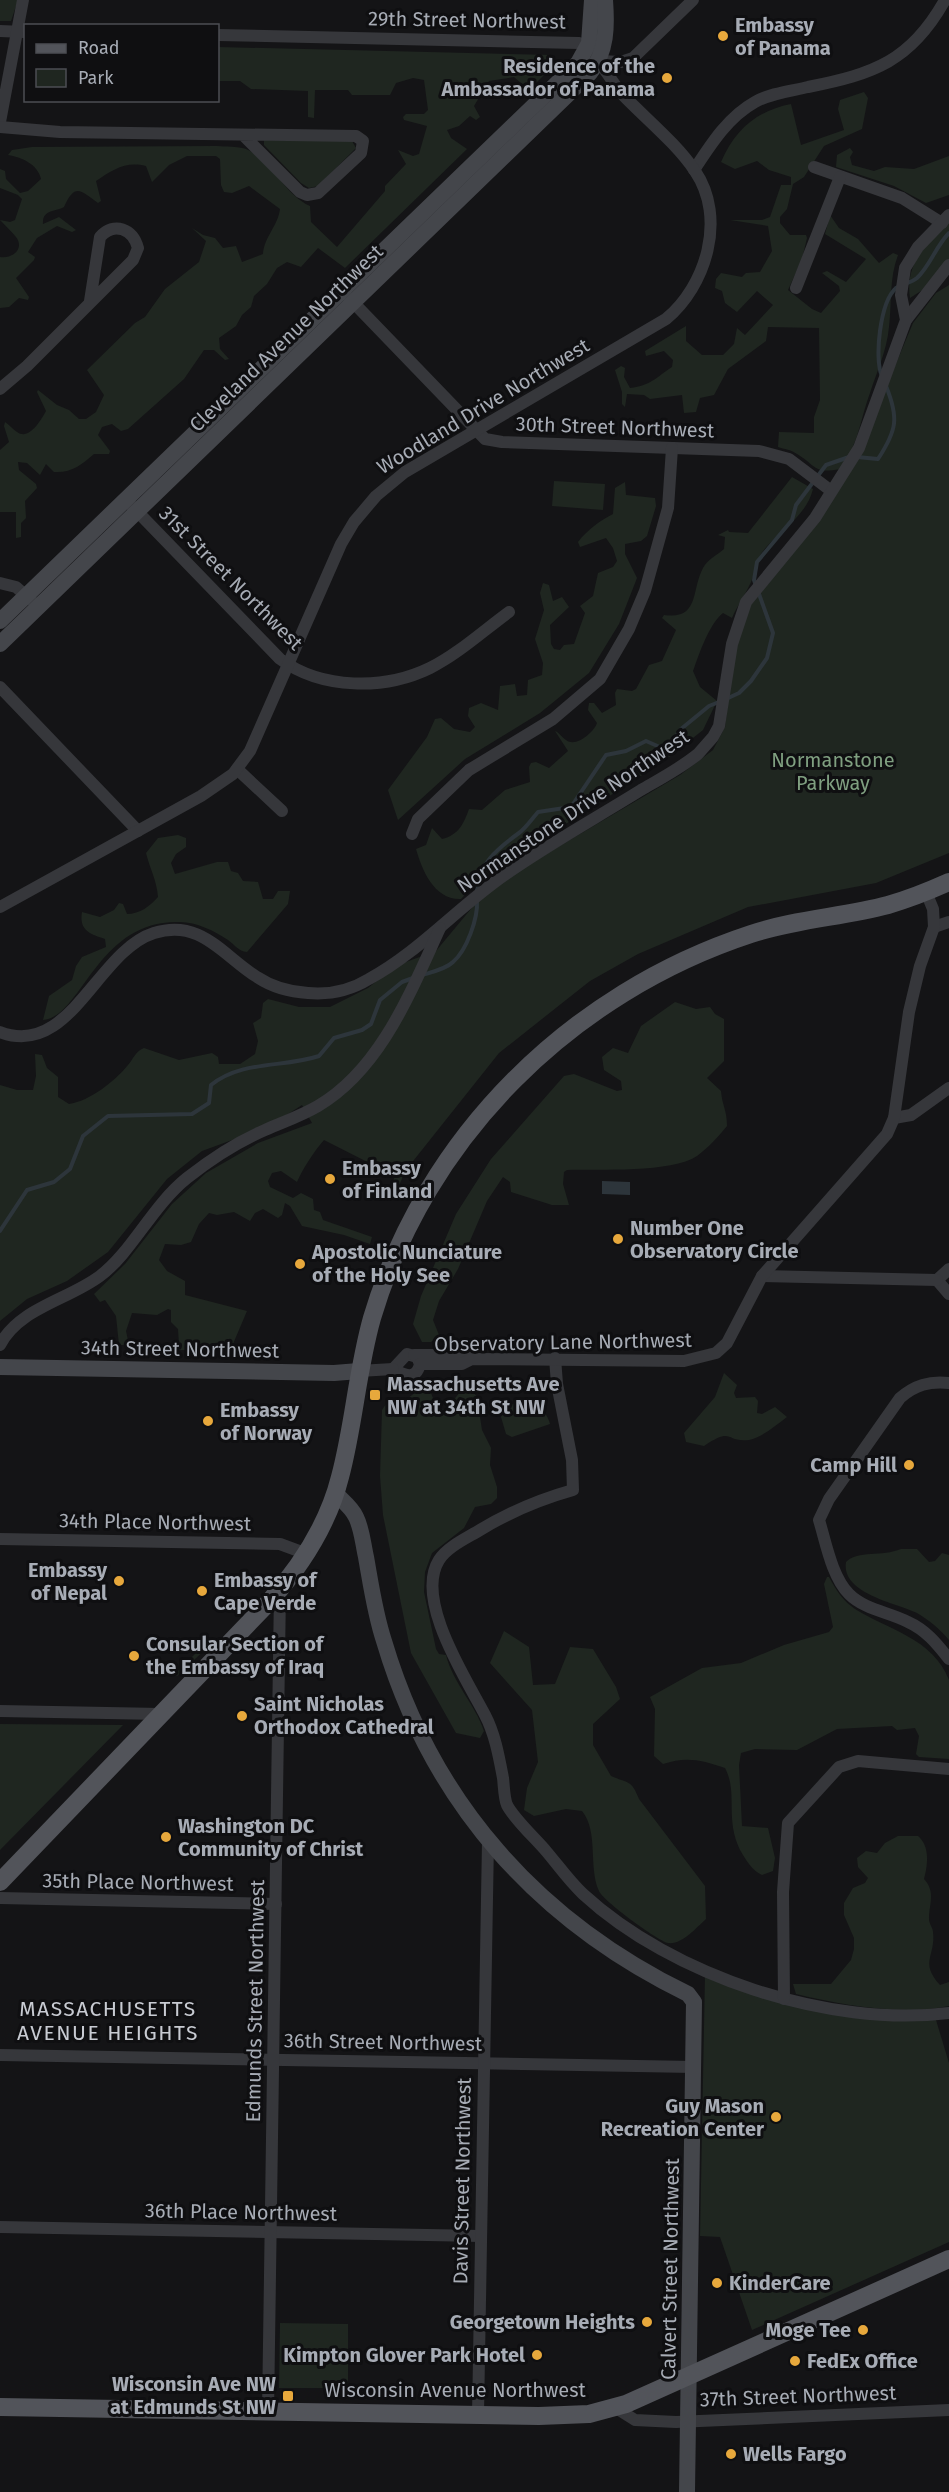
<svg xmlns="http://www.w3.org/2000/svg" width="949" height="2492" font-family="'Fira Sans',sans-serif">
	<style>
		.green { fill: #1f2620 }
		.water { fill: #2d353b }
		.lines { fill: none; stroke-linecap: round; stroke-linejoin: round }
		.stream { stroke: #2d353b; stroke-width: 4 }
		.street { stroke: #36373b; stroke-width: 12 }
		.secondary { stroke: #44464b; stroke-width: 16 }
		.primary { stroke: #52545a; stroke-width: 18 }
		.poi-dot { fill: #e7a83c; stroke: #0f0f11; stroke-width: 2 }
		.labels { text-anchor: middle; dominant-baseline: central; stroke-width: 6; stroke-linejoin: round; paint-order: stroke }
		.street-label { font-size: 20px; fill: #a7acb5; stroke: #0f0f11 }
		.poi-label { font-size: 20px; font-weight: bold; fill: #a7acb5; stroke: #0f0f11; text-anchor: start }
		.park-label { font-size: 20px; fill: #7f9f80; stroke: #0f0f11 }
		.neighbourhood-label { font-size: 21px; letter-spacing: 1.5px; fill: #c8cbd2; stroke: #0f0f11 }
	</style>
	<rect width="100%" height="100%" fill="#141416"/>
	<g class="green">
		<path d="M0 0H18L11 21H0Z"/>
		<path d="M218 47 553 55 555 59 551 68 529 90 514 77 489 81 474 106 480 117 476 120 470 116 459 126 447 130 451 138 467 149 345 268 318 248 301 267 287 262 277 268 267 284 254 296 251 307 242 315 236 326 219 338 220 349 229 359 225 360 214 350H204L184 379 128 429 121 431 112 424 102 427 98 435 110 451 109 454H94C81 465 72 473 54 472L46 464 40 475 27 463 18 462 19 470 36 484 37 488 25 501 26 518 21 523V537L16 538V512H0V450L9 442 4 426 5 422C10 425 12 429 17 432 29 441 41 420 46 411L37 392 38 390 57 405 69 410 79 419H86L96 412 104 395 87 370 135 323 145 317 165 289 199 262 206 241 192 228 203 235 215 238 223 248 236 246 242 262 263 254C264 237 278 226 280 209L249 186 232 193 224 192 221 185 220 159 216 156H187L169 165 152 182 146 166C125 161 113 170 96 181L101 201 98 203C80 190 75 183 64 207 56 212 42 209 43 224L59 217 76 230 72 232 57 226 37 238 28 252 35 257 34 260 16 278 29 297 28 300 19 298 9 307 0 308V257C12 259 25 249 16 237 11 231 5 225 0 220L10 222 15 220 22 199 18 195 0 188V169L5 171 6 179 20 193 28 191 41 179C38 164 21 157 8 155L12 150 32 147 217 146C226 147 237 146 246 149 270 159 284 194 310 206L311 222 337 247 385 191V186L406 164 398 150 413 156 419 154 427 126 404 120 403 117 406 114H424L428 110 424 80 413 78 396 83 390 95H352L348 90H315L314 118 308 117V91L251 89 240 81H218Z"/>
		<path d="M864 92 868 98 862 129 824 146 804 177 793 184 787 209 780 217V223L790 235H806L807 238 802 259 788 290 812 309 821 313 840 291 839 286 822 273 827 271 846 282 866 259 825 234 830 215 839 228 858 239 879 263 893 253 898 255C889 279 892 302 889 327 887 350 877 371 870 393 859 423 860 441 840 469 813 474 817 466 797 454 792 450 784 449 778 447L779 432 814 433V417L820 400 819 328 768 327 766 341 728 369 714 395 700 398 696 412 684 413 682 395 650 399 644 395 627 394 625 407 622 404V392L615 370 621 366 625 368 624 377 630 388C652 385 655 378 672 367L673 360 664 351 646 356 645 351 686 326V341L702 355H723L734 344 737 328 745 335 773 305 757 291 737 312 725 303 722 291 715 288 716 279 721 273 742 277 746 273 760 272 772 251 768 226 730 220H762L770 217 781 185H791V177L769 170 757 161 735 169 721 162C735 130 756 111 791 104L801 145 844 130 838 109 840 100Z"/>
		<path d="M264 140 352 141 356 148 318 186 309 188 301 183 264 145Z"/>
		<path d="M850 148 853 152 850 157 852 165 874 171 885 167 914 169 949 156V195L926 203 894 186 836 167 837 155Z"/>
		<path d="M949 221V266L927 287 910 298C905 262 925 248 949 221Z"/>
		<path d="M949 285V853L876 883 748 907 638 954 590 981 499 1053 406 1170 392 1201 389 1191 395 1176 324 1140C315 1150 302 1170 297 1182L281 1171 272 1173 268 1181 270 1187 293 1198 301 1193 313 1199 314 1210 320 1212 323 1220 372 1237 370 1244 344 1235 302 1226 290 1206 285 1203 282 1215 278 1218 263 1209 255 1213 250 1221 234 1212 217 1215 209 1213 199 1224 191 1242 181 1245 165 1244 159 1260 167 1271 185 1281V1295L247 1311 233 1344 221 1350H162L163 1346 179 1345 178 1329 171 1322V1310L168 1309 157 1315 132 1313 126 1331 129 1345H119L116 1316 105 1300 100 1302 94 1294 125 1264 172 1204 206 1173 258 1143 312 1123 302 1105 279 1120 243 1136 202 1151 167 1179 108 1252 67 1281 27 1299 0 1321V1085L17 1090H33L36 1076 35 1054 42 1055 47 1068 58 1077V1097L69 1104C90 1101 115 1081 128 1065 134 1058 135 1052 144 1048L179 1060 212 1053 218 1057 219 1064H240L255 1054 258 1041 253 1023 261 1018 263 1003 268 999 299 1007H330L368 988 395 966 436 951 480 898 524 867 680 775 713 750 725 727 735 645 750 600 769 583 879 404 913 323 936 293Z"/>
		<path d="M792 477 813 489C806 518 777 531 761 554 755 562 757 569 753 577 748 591 738 604 732 618L723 613C709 624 699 654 693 671L700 687 717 701 703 730 664 761 505 863 472 887 461 899C434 900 422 870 416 849L426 845 432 828 442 839C459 835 464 823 469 809L482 810 505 790 530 782 529 767 531 763 536 762 549 768 568 751 555 731C560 733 561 737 566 740 576 748 594 732 597 723L588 710 589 703H594L602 713 616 705 615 693 617 689 632 691 636 689 649 665 662 661 676 630 662 618 664 615C700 620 691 590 703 568 707 560 717 555 724 549L725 537 718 535 728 530 729 532 748 533Z"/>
		<path d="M554 481 605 484 603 510 552 506Z"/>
		<path d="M625 482 626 495 655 498 656 506 647 536 641 541 625 544V554L637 578 619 624 589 673 540 713 465 759 398 820 388 790 427 737 435 719 441 718 454 729 470 732 475 727 468 716 469 708 481 703 498 710 500 686 515 684 517 696 527 695 528 680 542 675 543 663 535 639 544 610 540 593 543 583 549 585 553 601 562 597 569 607 550 625 551 644 554 649 560 650 564 645 574 644 585 613 580 606 593 596 598 573 613 567 617 561 613 548 606 538 580 547 578 542C587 530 601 520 613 514L615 488Z"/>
		<path d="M178 835 186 838V847L176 854 171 863 175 874 217 862H228L231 871 238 873 243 881 258 882 263 899H273L278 891H290L288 904 247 952C238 951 235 945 228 940 215 931 196 922 180 922 97 919 82 1017 43 1020L49 996 72 980 76 966 82 957 106 947 105 939C89 934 79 930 82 912L100 917 114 910 119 903 123 904 127 914C140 914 150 906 158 897 157 881 150 869 146 853L158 838Z"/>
		<path d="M675 1002 696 1009 710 1007 715 1014 724 1019V1061L707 1078 721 1091C722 1105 727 1110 727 1126 719 1136 708 1148 697 1156 672 1173 599 1169 567 1170L564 1172 563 1184 569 1205H552L511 1192 510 1182 503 1177 487 1201 458 1269 439 1301 433 1320 439 1335 431 1342H422L413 1324 421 1296 456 1214 491 1159 564 1076 574 1074 617 1091 622 1090 621 1081 604 1070 602 1057 613 1048 628 1053 641 1026Z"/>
		<path d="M724 1373 737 1385 734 1393 736 1398 755 1397 758 1401 757 1413 762 1414 775 1407 787 1417C776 1425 763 1437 749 1440 725 1443 734 1426 704 1446L686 1442 684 1433 715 1397Z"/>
		<path d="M420 1389 431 1393 438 1411 447 1408 461 1391 473 1392 477 1397 482 1430 491 1448 490 1465 497 1487V1498L491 1504 475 1507 464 1528 432 1553 425 1572 424 1592 436 1649 439 1654 446 1655C453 1683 475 1704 484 1731L480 1738 456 1733 411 1653 383 1515 380 1476 382 1410 386 1404 399 1405Z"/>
		<path d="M524 1397C535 1400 547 1412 550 1424L512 1437 506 1434 501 1417 505 1409Z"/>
		<path d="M901 1549H917L929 1562 935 1561 942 1553 949 1555V1640C940 1629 929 1620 917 1613 897 1603 841 1594 846 1562 858 1550 882 1557 901 1549Z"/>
		<path d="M827 1577H829C836 1590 843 1601 855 1609 888 1630 933 1638 949 1680 949 1694 949 1742 949 1759L919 1757 916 1754 919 1736 915 1728 897 1730 892 1726 837 1729 797 1750 755 1749 741 1753 739 1765 742 1826 768 1828 775 1858 773 1871 762 1875C753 1871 748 1863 743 1855 723 1822 739 1794 725 1768 702 1760 686 1756 663 1764L654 1756 655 1709 650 1697 702 1668 741 1663 784 1645 829 1632 833 1627 824 1584Z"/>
		<path d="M504 1631 529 1647 533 1685 555 1684 570 1647 593 1649 616 1687 620 1699 593 1724V1745L611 1776C629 1784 631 1779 639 1799L705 1886 706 1919C696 1928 682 1945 668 1943 658 1941 602 1900 599 1891 588 1867 599 1832 582 1811L566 1809 534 1816 524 1810 527 1788 538 1762 532 1710 490 1663Z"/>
		<path d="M209 1640 211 1644 177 1676 175 1674Z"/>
		<path d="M0 1724 123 1725 0 1850Z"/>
		<path d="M898 1836H918C930 1846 928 1865 924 1879 936 1892 929 1904 929 1919 929 1924 933 1928 933 1932 936 1956 919 1962 940 1985L949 1982V2006C903 2016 841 2005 796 1994L793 1984H831L851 1960 854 1949V1938L844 1915V1903L853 1888 865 1883 868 1878 858 1867 857 1858 866 1851 877 1853 885 1843Z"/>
		<path d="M705 1975 879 2019 936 2020 949 2063V2242L752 2330 720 2237 700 2236Z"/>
		<path d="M280 2323 348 2324V2388H279Z"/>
	</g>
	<path class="water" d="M602 1181 630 1182V1195L602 1194Z"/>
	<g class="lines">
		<g class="stream">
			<path d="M882 376C874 359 880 302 896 288 902 284 911 283 917 278 930 266 936 246 949 233"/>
			<path d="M857 457 878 459C897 430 899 418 886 386"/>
			<path d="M726 699 739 693 751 681 767 658 773 633 754 580 757 562 792 520 796 505 826 465 849 457"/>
			<path d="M477 893C476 866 498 848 519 833 526 828 532 819 538 812L571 807 606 755 626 751 646 741 662 748 669 747 681 729 709 706 719 702"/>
			<path d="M422 975C432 972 446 969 453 962 467 950 478 918 477 901"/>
			<path d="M0 1231 27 1190 54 1182 70 1169 83 1136 108 1116 192 1114 209 1103 211 1085C242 1060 283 1068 319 1056L334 1038 362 1030 371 1024 380 1000 402 982 413 978"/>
		</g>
		<g class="street">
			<path d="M0 31 24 32"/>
			<path d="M599 61 621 62 633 58 693 0"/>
			<path d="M0 122 23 0"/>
			<path d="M0 127 60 132 356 136 363 141 361 153 318 193 307 195 300 192 243 135"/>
			<path d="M814 167 902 198 942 223"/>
			<path d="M694 170C711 144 728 117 755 102 771 93 791 91 808 87 874 74 911 61 945 0"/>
			<path d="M796 288 840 177"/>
			<path d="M349 298 485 439 502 442 759 451 789 459 830 490"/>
			<path d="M906 320 949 265"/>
			<path d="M0 389 27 366 133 260 138 248C133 229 114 221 100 237L90 301"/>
			<path d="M132 506 280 659C322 690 385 690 430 668 458 654 483 631 509 612"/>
			<path d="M0 583 16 587 31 600"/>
			<path d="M0 687 138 831"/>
			<path d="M237 769 282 811"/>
			<path d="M412 834 418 819 469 770 553 719 600 679 629 629 645 591 668 508 672 448"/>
			<path d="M0 907 201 796 233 774 250 751 341 544 354 522 376 496 405 472 666 319C706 286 727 218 695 171 676 143 646 119 623 95 608 78 599 55 579 43L218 35"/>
			<path d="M934 927 949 922"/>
			<path d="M0 1032C70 1059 97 951 154 933 201 918 223 956 257 977 272 987 291 992 308 993 330 995 351 990 369 979 419 952 459 906 506 874 549 844 596 818 641 790 660 779 681 768 698 754L713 737 719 726 732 644 746 602 815 518 859 448 906 320 901 295 905 268 918 247 949 215"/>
			<path d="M894 1118 911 1115 949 1088"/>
			<path d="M949 1269 937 1280 949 1294"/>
			<path d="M762 1276 937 1280"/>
			<path d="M0 1345C19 1308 68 1300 100 1276 132 1252 152 1206 187 1178 211 1159 237 1142 265 1130 283 1122 301 1116 318 1106 381 1069 411 991 440 928"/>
			<path d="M407 1354 417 1357 420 1364C416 1381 404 1375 393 1369Z"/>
			<path d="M414 1355H463L472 1359"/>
			<path d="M555 1358 557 1384 572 1460 573 1490C541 1499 508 1513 480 1530 467 1538 447 1547 439 1560 414 1600 467 1680 485 1715 495 1734 499 1757 503 1778 504 1786 504 1798 507 1805 514 1819 536 1839 546 1851 558 1865 569 1881 583 1894 672 1976 829 2028 949 2013"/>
			<path d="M420 1364H462L472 1359 684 1361 716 1353 727 1343 762 1276 887 1134 894 1118 909 1012 920 966 934 927 933 909 926 892"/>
			<path d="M359 1371 393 1369"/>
			<path d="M949 1383C929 1381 915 1385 900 1398L829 1499 819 1520C826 1543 832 1577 849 1594 865 1610 889 1612 908 1622 926 1630 937 1644 949 1659"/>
			<path d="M0 1539 280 1544 307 1554"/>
			<path d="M0 1711 161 1714"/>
			<path d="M0 1898 276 1904"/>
			<path d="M784 1999 783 1892 788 1823 839 1767 858 1761 949 1769"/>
			<path d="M0 2055 694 2067"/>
			<path d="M0 2227 481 2236"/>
			<path d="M616 2408 635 2420 676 2422 949 2410"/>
			<path d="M268 2412 280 1590"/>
			<path d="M478 2415 488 1841"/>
		</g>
		<g class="secondary">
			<path d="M0 621 578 63 589 43 592 0"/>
			<path d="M0 644 590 73C607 52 607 26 605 0"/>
			<path d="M0 1367 334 1373 359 1371"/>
			<path d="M336 1494C343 1501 352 1508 356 1517 362 1529 363 1544 366 1557 371 1585 375 1614 384 1641 432 1803 538 1921 688 1994L694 2002 687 2492"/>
		</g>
		<g class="primary">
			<path d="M0 1882 269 1602C301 1566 328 1525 340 1477 354 1425 357 1371 372 1318 426 1136 571 993 751 934 796 919 843 917 888 905 909 899 929 891 949 882"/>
			<path d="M0 2407 539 2416 589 2414 626 2404 949 2259"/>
		</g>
	</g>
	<g class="poi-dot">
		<circle cx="723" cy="36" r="6"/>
		<circle cx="667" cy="78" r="6"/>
		<circle cx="330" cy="1179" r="6"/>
		<circle cx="618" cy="1239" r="6"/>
		<circle cx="300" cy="1264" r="6"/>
		<rect x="369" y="1389" width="12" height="12" rx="3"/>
		<circle cx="208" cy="1421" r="6"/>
		<circle cx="909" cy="1465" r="6"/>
		<circle cx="119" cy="1581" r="6"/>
		<circle cx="202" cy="1591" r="6"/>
		<circle cx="134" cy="1656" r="6"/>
		<circle cx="242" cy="1716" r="6"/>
		<circle cx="166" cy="1837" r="6"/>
		<circle cx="776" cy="2117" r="6"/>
		<circle cx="717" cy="2283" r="6"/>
		<circle cx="647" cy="2322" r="6"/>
		<circle cx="863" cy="2330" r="6"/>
		<circle cx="537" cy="2355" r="6"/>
		<circle cx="795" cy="2361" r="6"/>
		<rect x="282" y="2390" width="12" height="12" rx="3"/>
		<circle cx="731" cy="2454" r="6"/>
	</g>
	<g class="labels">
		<g class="street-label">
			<text transform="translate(467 20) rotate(1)">29th Street Northwest</text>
			<text transform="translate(286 338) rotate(-44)">Cleveland Avenue Northwest</text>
			<text transform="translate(483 406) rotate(-31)">Woodland Drive Northwest</text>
			<text transform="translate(615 427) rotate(2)">30th Street Northwest</text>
			<text transform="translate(231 578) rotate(45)">31st Street Northwest</text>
			<text transform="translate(573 811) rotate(-34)">Normanstone Drive Northwest</text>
			<text transform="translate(563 1342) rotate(-1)">Observatory Lane Northwest</text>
			<text transform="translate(180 1349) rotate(1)">34th Street Northwest</text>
			<text transform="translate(155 1522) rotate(1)">34th Place Northwest</text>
			<text transform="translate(138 1882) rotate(1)">35th Place Northwest</text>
			<text transform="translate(255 2001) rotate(-89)">Edmunds Street Northwest</text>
			<text transform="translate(383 2042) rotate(1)">36th Street Northwest</text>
			<text transform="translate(462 2181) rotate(-89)">Davis Street Northwest</text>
			<text transform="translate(241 2212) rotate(1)">36th Place Northwest</text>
			<text transform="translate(670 2269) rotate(-89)">Calvert Street Northwest</text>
			<text x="455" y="2390">Wisconsin Avenue Northwest</text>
			<text transform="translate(798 2396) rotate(-2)">37th Street Northwest</text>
		</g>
		<g class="poi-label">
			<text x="735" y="25">Embassy<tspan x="735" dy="23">of Panama</tspan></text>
			<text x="655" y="66" text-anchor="end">Residence of the<tspan x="655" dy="23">Ambassador of Panama</tspan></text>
			<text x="342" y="1168">Embassy<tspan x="342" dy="23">of Finland</tspan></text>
			<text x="630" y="1228">Number One<tspan x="630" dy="23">Observatory Circle</tspan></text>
			<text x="312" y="1252">Apostolic Nunciature<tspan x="312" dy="23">of the Holy See</tspan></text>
			<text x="387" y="1384">Massachusetts Ave<tspan x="387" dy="23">NW at 34th St NW</tspan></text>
			<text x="220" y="1410">Embassy<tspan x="220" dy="23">of Norway</tspan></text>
			<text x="897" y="1465" text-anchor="end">Camp Hill</text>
			<text x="107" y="1570" text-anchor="end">Embassy<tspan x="107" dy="23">of Nepal</tspan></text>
			<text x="214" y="1580">Embassy of<tspan x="214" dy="23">Cape Verde</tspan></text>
			<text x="146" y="1644">Consular Section of<tspan x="146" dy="23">the Embassy of Iraq</tspan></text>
			<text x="254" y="1704">Saint Nicholas<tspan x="254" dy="23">Orthodox Cathedral</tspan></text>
			<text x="178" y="1826">Washington DC<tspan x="178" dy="23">Community of Christ</tspan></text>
			<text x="764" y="2106" text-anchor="end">Guy Mason<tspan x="764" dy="23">Recreation Center</tspan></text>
			<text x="729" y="2283">KinderCare</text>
			<text x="635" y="2322" text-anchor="end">Georgetown Heights</text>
			<text x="851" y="2330" text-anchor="end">Moge Tee</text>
			<text x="525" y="2355" text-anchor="end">Kimpton Glover Park Hotel</text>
			<text x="807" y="2361">FedEx Office</text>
			<text x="276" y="2384" text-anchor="end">Wisconsin Ave NW<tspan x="276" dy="23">at Edmunds St NW</tspan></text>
			<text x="743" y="2454">Wells Fargo</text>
		</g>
		<g class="park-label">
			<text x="833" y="760">Normanstone<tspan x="833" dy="23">Parkway</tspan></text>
		</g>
		<g class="neighbourhood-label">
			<text x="108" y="2009">MASSACHUSETTS<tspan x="108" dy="24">AVENUE HEIGHTS</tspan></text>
		</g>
	</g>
	<rect x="24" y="24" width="195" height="78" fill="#0f0f11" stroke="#4c4e53" stroke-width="1.5"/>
	<rect x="36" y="44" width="30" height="9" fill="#52545a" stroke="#4c4e53" stroke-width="1.5"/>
	<text x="78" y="54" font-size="18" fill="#a7acb5">Road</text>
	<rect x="36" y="69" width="30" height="18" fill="#1f2620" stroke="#4c4e53" stroke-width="1.5"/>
	<text x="78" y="84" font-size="18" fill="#a7acb5">Park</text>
</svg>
